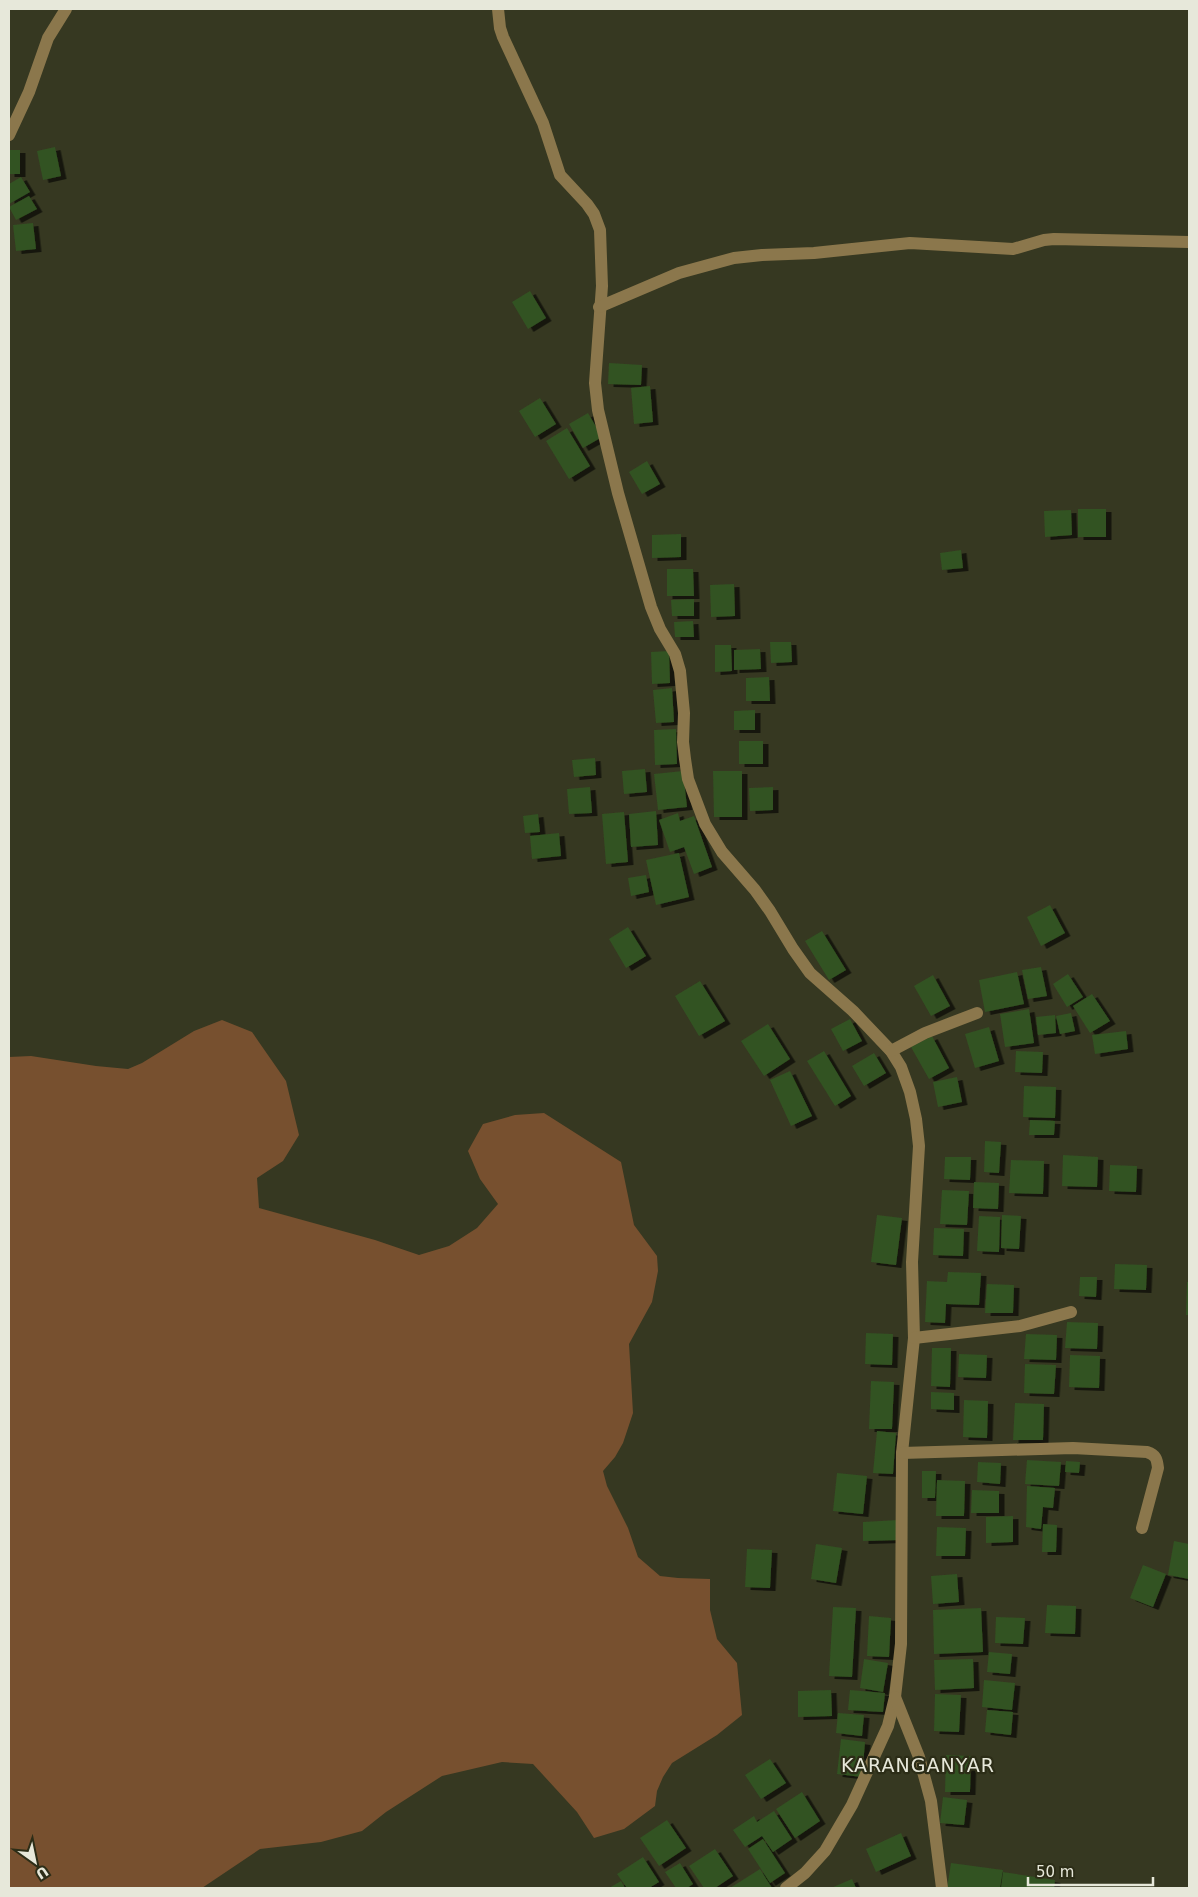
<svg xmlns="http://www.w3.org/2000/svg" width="1198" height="1897" font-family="'DejaVu Sans',sans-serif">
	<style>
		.green { fill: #77502f }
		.building { fill: #325222; filter: url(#shadow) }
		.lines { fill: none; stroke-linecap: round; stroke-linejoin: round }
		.minor { stroke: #8b774c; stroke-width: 12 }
		.labels { text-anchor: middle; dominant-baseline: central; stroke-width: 4.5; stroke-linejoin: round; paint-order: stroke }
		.quarter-label { font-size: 19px; letter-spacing: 1px; fill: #e7e8da; stroke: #2c2d17 }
	</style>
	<defs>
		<filter id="shadow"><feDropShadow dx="5.5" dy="3" stdDeviation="0" flood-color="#0009"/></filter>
	</defs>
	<rect width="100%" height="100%" fill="#363821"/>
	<path class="green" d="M222 1020 252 1032 286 1081 299 1135 283 1161 257 1178 259 1208 375 1240 419 1255 449 1246 477 1228 498 1204 480 1179 468 1151 483 1124 515 1115 544 1113 621 1162 634 1225 657 1256 658 1271 652 1302 629 1344 633 1413 623 1443 615 1457 603 1471 607 1486 628 1528 638 1557 660 1576 678 1578 710 1579V1610L717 1639 737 1663 742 1715 717 1735 672 1763 663 1777 657 1791 655 1806 624 1829 594 1838 577 1812 533 1764 502 1762 442 1776 386 1812 362 1831 321 1842 260 1849 202 1888H9V1057L31 1056 96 1066 128 1069 142 1063 194 1031Z"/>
	<g class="building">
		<path d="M55 147 61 176 43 180 37 151Z"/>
		<rect x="9" y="150" width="11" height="24"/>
		<path d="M21 177 30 192 9 204V184Z"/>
		<path d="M29 196 37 209 16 220 9 207Z"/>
		<path d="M33 223 36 249 16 251 13 225Z"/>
		<path d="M530 291 546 318 528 329 512 302Z"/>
		<path d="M609 363 642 365 641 385 608 384Z"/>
		<path d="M650 386 653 422 634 424 631 388Z"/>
		<path d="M540 398 556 424 535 437 519 411Z"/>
		<path d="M588 413 602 437 583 448 569 424Z"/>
		<path d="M567 428 590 466 569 479 546 441Z"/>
		<path d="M647 461 660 484 642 494 629 472Z"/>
		<rect x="1078" y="509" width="28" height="28"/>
		<path d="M1071 510 1072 535 1045 537 1044 511Z"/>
		<path d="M681 534V557L652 558V535Z"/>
		<path d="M961 550 963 568 942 570 940 553Z"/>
		<path d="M667 569H693L694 596H667Z"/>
		<path d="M734 584 735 616 711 617 710 585Z"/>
		<path d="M694 599V616H672L671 600Z"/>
		<path d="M693 621 694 637H675L674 622Z"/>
		<path d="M770 642H791L792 662 771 663Z"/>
		<path d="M715 645H731L732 671 715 672Z"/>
		<path d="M760 649 761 669 734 670V650Z"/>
		<path d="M669 651 670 683 652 684 651 652Z"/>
		<path d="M769 677 770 701H746V678Z"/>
		<path d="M672 688 674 722 656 723 653 690Z"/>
		<path d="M755 710V730H734V711Z"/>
		<path d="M676 729 677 764 655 765 654 730Z"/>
		<rect x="739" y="741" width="24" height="23"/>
		<path d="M595 758 596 775 574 777 572 760Z"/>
		<path d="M645 769 647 792 624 794 622 771Z"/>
		<path d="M683 771 687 807 658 810 654 774Z"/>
		<path d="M713 771H742V817H714Z"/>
		<path d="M590 787 592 813 569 814 567 789Z"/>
		<path d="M773 787V810L750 811 749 788Z"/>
		<path d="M656 811 658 845 631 847 629 814Z"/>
		<path d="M624 812 628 862 606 864 602 814Z"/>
		<path d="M678 813 680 821 694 816 712 867 694 874 684 847 670 852 659 820Z"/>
		<path d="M538 814 540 832 525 833 523 816Z"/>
		<path d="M559 833 561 856 532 859 530 836Z"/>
		<path d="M679 853 689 897 656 905 646 860Z"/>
		<path d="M646 875 649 892 631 896 628 878Z"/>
		<path d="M1050 905 1065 933 1041 946 1027 917Z"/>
		<path d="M628 927 646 956 626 968 609 939Z"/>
		<path d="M822 931 846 970 829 980 805 941Z"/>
		<path d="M1041 967 1047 996 1028 999 1022 970Z"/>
		<path d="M1017 972 1024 1004 985 1012 979 980Z"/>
		<path d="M1068 974 1083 997 1067 1007 1053 984Z"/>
		<path d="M933 975 950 1006 931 1016 914 986Z"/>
		<path d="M700 981 725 1021 699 1036 675 996Z"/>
		<path d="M1092 994 1110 1021 1090 1033 1073 1006Z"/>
		<path d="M1029 1009 1034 1043 1005 1047 1000 1014Z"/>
		<path d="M1071 1013 1075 1031 1060 1034 1056 1016Z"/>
		<path d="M1055 1015 1056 1033 1038 1035 1036 1017Z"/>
		<path d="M850 1019 862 1041 843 1051 831 1029Z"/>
		<path d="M768 1024 790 1059 764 1076 741 1041Z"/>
		<path d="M989 1027 999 1061 975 1068 965 1034Z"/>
		<path d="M1126 1031 1128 1049 1095 1054 1092 1035Z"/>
		<path d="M932 1036 949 1068 929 1079 911 1047Z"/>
		<path d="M824 1051 851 1096 835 1106 807 1061Z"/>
		<path d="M1016 1051 1043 1052 1042 1073 1015 1072Z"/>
		<path d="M874 1053 886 1073 864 1086 852 1066Z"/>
		<path d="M790 1071 812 1116 791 1126 770 1080Z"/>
		<path d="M957 1077 962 1102 938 1107 933 1082Z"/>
		<path d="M1024 1086 1056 1087 1055 1118 1023 1117Z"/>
		<path d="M1030 1120 1055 1121 1054 1135H1029Z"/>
		<path d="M985 1141 1001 1142 999 1173 984 1172Z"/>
		<path d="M1063 1155 1098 1157 1097 1187 1062 1186Z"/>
		<path d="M945 1157H971L970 1180 944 1179Z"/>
		<path d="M1011 1160 1044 1161 1043 1194 1009 1193Z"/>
		<path d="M1110 1165 1137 1166 1136 1192 1109 1191Z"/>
		<path d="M974 1182 999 1183 998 1209 973 1208Z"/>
		<path d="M942 1190 969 1191 967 1225 940 1224Z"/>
		<path d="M877 1215 902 1218 896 1265 871 1262Z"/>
		<path d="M1002 1215 1021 1216 1019 1249 1001 1248Z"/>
		<path d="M979 1216 1000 1217 999 1252 977 1251Z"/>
		<path d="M934 1228 964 1229 963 1256 933 1255Z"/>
		<path d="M1115 1264 1147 1265 1146 1290 1114 1289Z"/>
		<path d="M948 1272 981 1273 979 1305 946 1304 945 1323 925 1322 927 1281 947 1282Z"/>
		<path d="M1080 1277H1097L1096 1297 1079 1296Z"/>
		<path d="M1187 1282H1189V1315H1186Z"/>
		<path d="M987 1284 1014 1285 1013 1313H985Z"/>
		<path d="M1067 1322 1098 1323 1097 1349 1065 1348Z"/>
		<path d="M866 1333 893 1334 892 1365 865 1364Z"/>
		<path d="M1026 1334 1057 1335 1056 1360 1024 1359Z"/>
		<path d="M932 1348H951L950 1387 931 1386Z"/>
		<path d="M959 1354 987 1355 986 1378 958 1377Z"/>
		<path d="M1070 1355 1100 1356 1099 1388 1069 1387Z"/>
		<path d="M1025 1364 1056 1365 1054 1394 1024 1393Z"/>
		<path d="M871 1381 894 1382 892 1429H869Z"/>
		<path d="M931 1392 954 1393V1410L931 1409Z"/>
		<path d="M964 1400 988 1401 987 1438 963 1437Z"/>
		<path d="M1015 1403 1044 1404 1043 1440H1013Z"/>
		<path d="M877 1431 896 1433 893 1474 873 1473Z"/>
		<path d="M1027 1460 1061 1462 1059 1486 1025 1484Z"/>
		<path d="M1066 1461 1080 1462 1079 1473 1065 1472Z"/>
		<path d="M978 1462 1001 1463 1000 1484 977 1482Z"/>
		<path d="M922 1471H936L935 1498H922Z"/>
		<path d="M837 1473 867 1476 863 1514 833 1511Z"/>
		<path d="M937 1480 965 1481 964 1516H936Z"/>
		<path d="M1027 1486 1055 1488 1053 1508 1043 1507 1041 1529 1026 1527Z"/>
		<path d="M972 1490 999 1491V1513H971Z"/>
		<path d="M1013 1516V1542L986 1543V1517Z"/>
		<path d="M898 1520 899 1540 863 1541V1522Z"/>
		<path d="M1043 1524 1057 1525 1056 1552H1042Z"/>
		<path d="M937 1527 966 1528 965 1556H936Z"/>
		<path d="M1174 1541 1189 1544V1579L1168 1575Z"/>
		<path d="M816 1544 842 1548 836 1583 811 1579Z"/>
		<path d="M747 1549 772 1550 770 1588 745 1587Z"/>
		<path d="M1143 1565 1166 1574 1153 1607 1130 1598Z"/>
		<path d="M957 1574 959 1602 933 1604 931 1576Z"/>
		<path d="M1047 1605 1076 1606 1075 1634 1045 1633Z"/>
		<path d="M833 1607 856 1608 852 1677 829 1676Z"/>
		<path d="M981 1608 983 1652 934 1654 933 1610Z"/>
		<path d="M869 1616 891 1618 889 1657 867 1656Z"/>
		<path d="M996 1617 1025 1618 1023 1644 995 1643Z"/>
		<path d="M989 1652 1012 1654 1010 1674 987 1672Z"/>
		<path d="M864 1659 888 1663 883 1692 860 1688Z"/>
		<path d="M973 1659 974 1688 935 1690 934 1660Z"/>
		<path d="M984 1680 1015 1683 1012 1710 982 1707Z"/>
		<path d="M831 1690 832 1716 798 1717V1691Z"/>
		<path d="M850 1690 885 1693 883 1712 848 1710Z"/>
		<path d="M935 1694 961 1695 959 1732 934 1731Z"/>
		<path d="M987 1710 1013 1712 1011 1735 985 1732Z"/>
		<path d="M838 1713 864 1715 862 1736 836 1733Z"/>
		<path d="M841 1739 865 1742 862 1777 837 1774Z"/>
		<path d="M946 1755 971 1756 970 1792H945Z"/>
		<path d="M770 1759 786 1783 761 1799 745 1775Z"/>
		<path d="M802 1792 820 1821 795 1838 776 1809Z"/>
		<path d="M943 1797 967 1800 964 1825 940 1823Z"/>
		<path d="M774 1811 792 1839 773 1852 762 1836 745 1847 733 1830 754 1816 757 1822Z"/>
		<path d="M667 1820 686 1848 659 1866 640 1838Z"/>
		<path d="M901 1833 911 1856 876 1872 866 1849Z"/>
		<path d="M763 1839 785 1873 770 1883 748 1849Z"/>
		<path d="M715 1849 733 1876 715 1888H704L689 1866Z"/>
		<path d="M643 1857 659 1882 649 1888H627L617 1874Z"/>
		<path d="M680 1863 693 1884 687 1888H676L665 1872Z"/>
		<path d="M951 1863 1003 1870 1000 1888H947Z"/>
		<path d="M760 1869 772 1888H730Z"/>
		<path d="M1003 1872 1055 1880 1054 1888H1001Z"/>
		<path d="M852 1879 856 1888H831Z"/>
		<path d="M621 1881 625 1888H609Z"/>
	</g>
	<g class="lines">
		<g class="minor">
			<path d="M498 9 500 28 503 37 543 123 560 175 587 204 594 214 600 230 602 286 595 383 598 410 618 493 651 607 660 629 675 654 680 671 684 713 683 742 685 759 688 779 705 824 722 852 755 890 770 911 793 949 810 973 853 1011 891 1051 901 1067 910 1092 916 1119 919 1146 912 1262 914 1338 902 1453 901 1644 895 1697 888 1726 852 1805 825 1851 805 1873 786 1888"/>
			<path d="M9 135 29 92 48 38 66 9"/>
			<path d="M599 307 679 273 734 258 762 255 814 253 910 243 1013 249 1044 240 1054 239 1189 242"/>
			<path d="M891 1051 925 1033 977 1013"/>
			<path d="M914 1338 1020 1326 1071 1312"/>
			<path d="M902 1453 1073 1448 1147 1452C1156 1455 1157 1459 1158 1468L1142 1528"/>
			<path d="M895 1697 919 1757 931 1801 942 1888"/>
		</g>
	</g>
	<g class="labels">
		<g class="quarter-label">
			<text x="918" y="1765">KARANGANYAR</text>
		</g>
	</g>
	<rect width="1198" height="1897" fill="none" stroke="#e7e8da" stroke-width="20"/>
	<g transform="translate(35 1862) rotate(147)" stroke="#2c2d17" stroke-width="4" paint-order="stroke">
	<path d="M0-4L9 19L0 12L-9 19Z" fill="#e7e8da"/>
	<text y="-8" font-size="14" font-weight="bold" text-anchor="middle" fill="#e7e8da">U</text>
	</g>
	<path d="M1028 1877v8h125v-8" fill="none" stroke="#e7e8da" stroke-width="2.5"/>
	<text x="1036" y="1877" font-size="15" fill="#e7e8da" stroke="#2c2d17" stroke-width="4" paint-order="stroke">50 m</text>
</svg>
